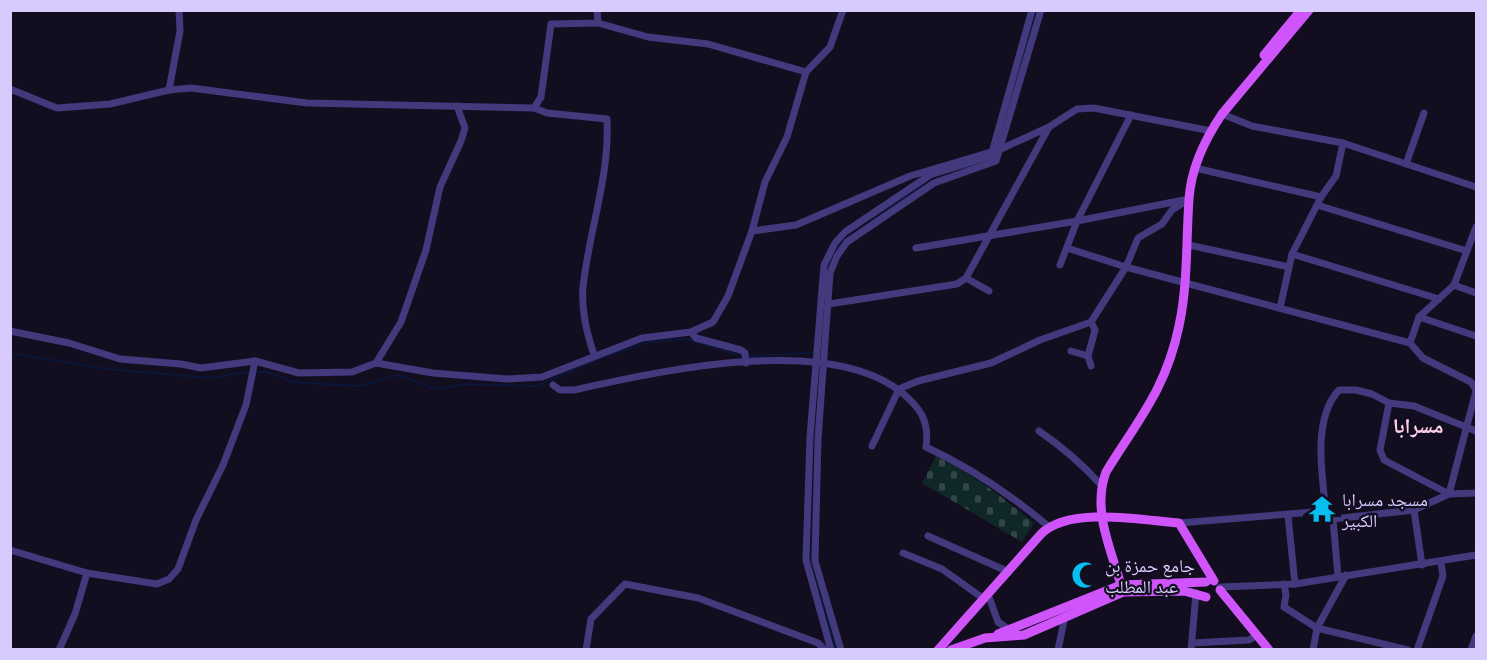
<svg xmlns="http://www.w3.org/2000/svg" width="1487" height="660" font-family="Ubuntu,'Noto Naskh Arabic',sans-serif">
	<style>
		.cemetery { fill: url(#cemetery-stones) }
		.lines { fill: none; stroke-linecap: round; stroke-linejoin: round }
		.stream { stroke: #0a163a; stroke-width: 2 }
		.minor { stroke: #43397d; stroke-width: 7 }
		.major { stroke: #cf55fb; stroke-width: 9 }
		.labels { text-anchor: middle; dominant-baseline: central; stroke-width: 4.5; stroke-linejoin: round; paint-order: stroke }
		.poi-label { font-size: 18px; fill: #d7cbfe; stroke: #120d1f; text-anchor: start }
		.quarter-label { font-size: 21px; font-weight: bold; fill: #fecde7; stroke: #120d1f }
	</style>
	<defs>
		<pattern id="cemetery-stones" width="16" height="16" patternUnits="userSpaceOnUse" patternTransform="scale(1.5)"><rect width="16" height="16" fill="#102728"/><path d="M2 7V4a2 2 0 0 1 4 0v3zM10 15v-3a2 2 0 0 1 4 0v3z" fill="#324548"/></pattern>
	</defs>
	<rect width="100%" height="100%" fill="#120d1f"/>
	<path class="cemetery" d="M936 456C972 474 1003 497 1034 523L1022 542 922 483Z"/>
	<g class="lines">
		<g class="stream">
			<path d="M1008 109 1036 10"/>
			<path d="M964 168 979 163"/>
			<path d="M826 273 833 253 845 240 933 177"/>
			<path d="M10 353 107 369 211 378 241 373 267 372 293 382 358 386 399 375 433 389 468 384 536 386 609 355 649 342 686 339 741 356"/>
			<path d="M750 356 811 353"/>
			<path d="M817 413 811 565 836 650"/>
		</g>
		<g class="minor">
			<path d="M598 23 648 37 708 44 806 72"/>
			<path d="M10 89 57 108 110 104 169 90 191 88 307 103 534 108 541 97 551 24 598 23 597 10"/>
			<path d="M169 90 180 31 179 10"/>
			<path d="M534 108 547 113 607 119C610 175 589 231 583 287 581 311 587 333 594 355"/>
			<path d="M1222 114 1252 126 1343 143 1476 187"/>
			<path d="M1406 164 1424 113"/>
			<path d="M1195 168 1321 197"/>
			<path d="M1317 205 1467 251"/>
			<path d="M752 231 765 182 787 137 806 72 830 47 843 10"/>
			<path d="M1189 245 1289 267"/>
			<path d="M1067 248 1126 267 1410 343 1423 358 1471 382 1476 390"/>
			<path d="M1292 254 1439 299"/>
			<path d="M1060 265 1077 221 1131 115"/>
			<path d="M966 278 989 291"/>
			<path d="M1454 285 1476 293"/>
			<path d="M829 304 957 284 966 278 1049 127"/>
			<path d="M1280 308 1292 254 1321 197 1336 176 1343 143"/>
			<path d="M1419 317 1476 336"/>
			<path d="M10 331 69 343 120 359 181 364 201 368 255 361 299 373 352 372 376 363 433 373 507 379 542 377 642 338 691 332 713 322 728 296 752 231 796 225 910 176 1001 149 1049 127 1077 109 1094 108 1211 131"/>
			<path d="M691 332 696 338 741 350 745 353 746 363"/>
			<path d="M1410 343 1419 317 1454 285 1476 227"/>
			<path d="M1071 351 1088 356"/>
			<path d="M376 363 401 322 426 250 440 187 461 141 465 128 457 106"/>
			<path d="M1091 366 1088 356 1095 330 1091 322"/>
			<path d="M553 385 560 390H574C660 371 839 330 909 399 924 413 929 427 926 447 971 468 1010 494 1048 526"/>
			<path d="M1389 403 1380 450 1384 460 1449 494 1476 391"/>
			<path d="M1039 431C1061 446 1083 465 1101 485"/>
			<path d="M872 446 899 389 918 381 991 363 1040 340 1091 322 1126 267 1138 238 1162 224 1172 210 1189 199 1077 221 916 248"/>
			<path d="M1414 510 1422 565"/>
			<path d="M1326 511C1322 475 1312 419 1339 390H1356L1372 394 1389 403 1414 406 1476 431"/>
			<path d="M1288 516 1295 584"/>
			<path d="M1333 519 1338 576"/>
			<path d="M1179 523 1326 511 1333 519 1414 510 1449 494 1476 493"/>
			<path d="M928 536 1009 572"/>
			<path d="M10 550 87 573 157 584 169 579 178 569 196 520 223 465 246 405 255 361"/>
			<path d="M903 553 942 569 984 599"/>
			<path d="M1284 584 1286 595 1284 607 1317 628 1408 650"/>
			<path d="M1220 587 1295 584 1476 555"/>
			<path d="M988 594 998 622 1010 630"/>
			<path d="M1192 643 1249 640 1257 635"/>
			<path d="M59 650 75 614 87 573"/>
			<path d="M586 650 591 619 625 584 698 598 818 643 825 650"/>
			<path d="M831 650 806 560 810 437 824 265 835 243 845 232 930 175 991 156 1032 10"/>
			<path d="M841 650 815 561 818 439 830 273 837 256 847 242 934 183 996 161 1041 10"/>
			<path d="M1058 650 1065 616"/>
			<path d="M1191 650 1196 593"/>
			<path d="M1313 650 1317 628 1346 575"/>
			<path d="M1417 650 1443 576 1441 563"/>
			<path d="M1471 650 1476 636"/>
		</g>
		<g class="major">
			<path d="M1264 55 1301 10"/>
			<path d="M1220 590 1269 650"/>
			<path d="M1123 592C1113 553 1091 512 1106 472 1138 420 1166 389 1179 326 1188 284 1186 242 1189 199 1191 169 1205 139 1222 114L1309 10"/>
			<path d="M998 634 1121 585 1206 582"/>
			<path d="M938 650 1041 534C1069 506 1142 520 1179 523L1214 581"/>
			<path d="M951 650 985 638 1024 635 1123 592 1184 591 1206 597"/>
		</g>
	</g>
	<defs>
		<symbol id="temple-bare" viewBox="-9 -9 18 18"><path d="M0-6L5-2H3V0L6.5 2.5H4V6H1.5V3h-3V6H-4V2.5H-6.5L-3 0V-2H-5Z" fill="#06bff0" stroke="#120d1f" stroke-width="2.5" paint-order="stroke"/></symbol>
		<symbol id="mosque-bare" viewBox="-9 -9 18 18"><path d="M3.5-4.9A6 6 0 1 0 3.5 4.9A5 5 0 1 1 3.5-4.9Z" fill="#06bff0" stroke="#120d1f" stroke-width="2.5" paint-order="stroke"/></symbol>
	</defs>
	<g fill-rule="evenodd">
		<use href="#temple-bare" x="1303" y="490" width="38" height="38"/>
		<use href="#mosque-bare" x="1066" y="556" width="38" height="38"/>
	</g>
	<g class="labels">
		<g class="poi-label">
			<text x="1342" y="499">مسجد مسرابا<tspan x="1342" dy="21">الكبير</tspan></text>
			<text x="1105" y="565">جامع حمزة بن<tspan x="1105" dy="21">عبد المطلب</tspan></text>
		</g>
		<g class="quarter-label">
			<text x="1418" y="425">مسرابا</text>
		</g>
	</g>
	<rect width="1487" height="660" fill="none" stroke="#d7cbfe" stroke-width="24"/>
</svg>
